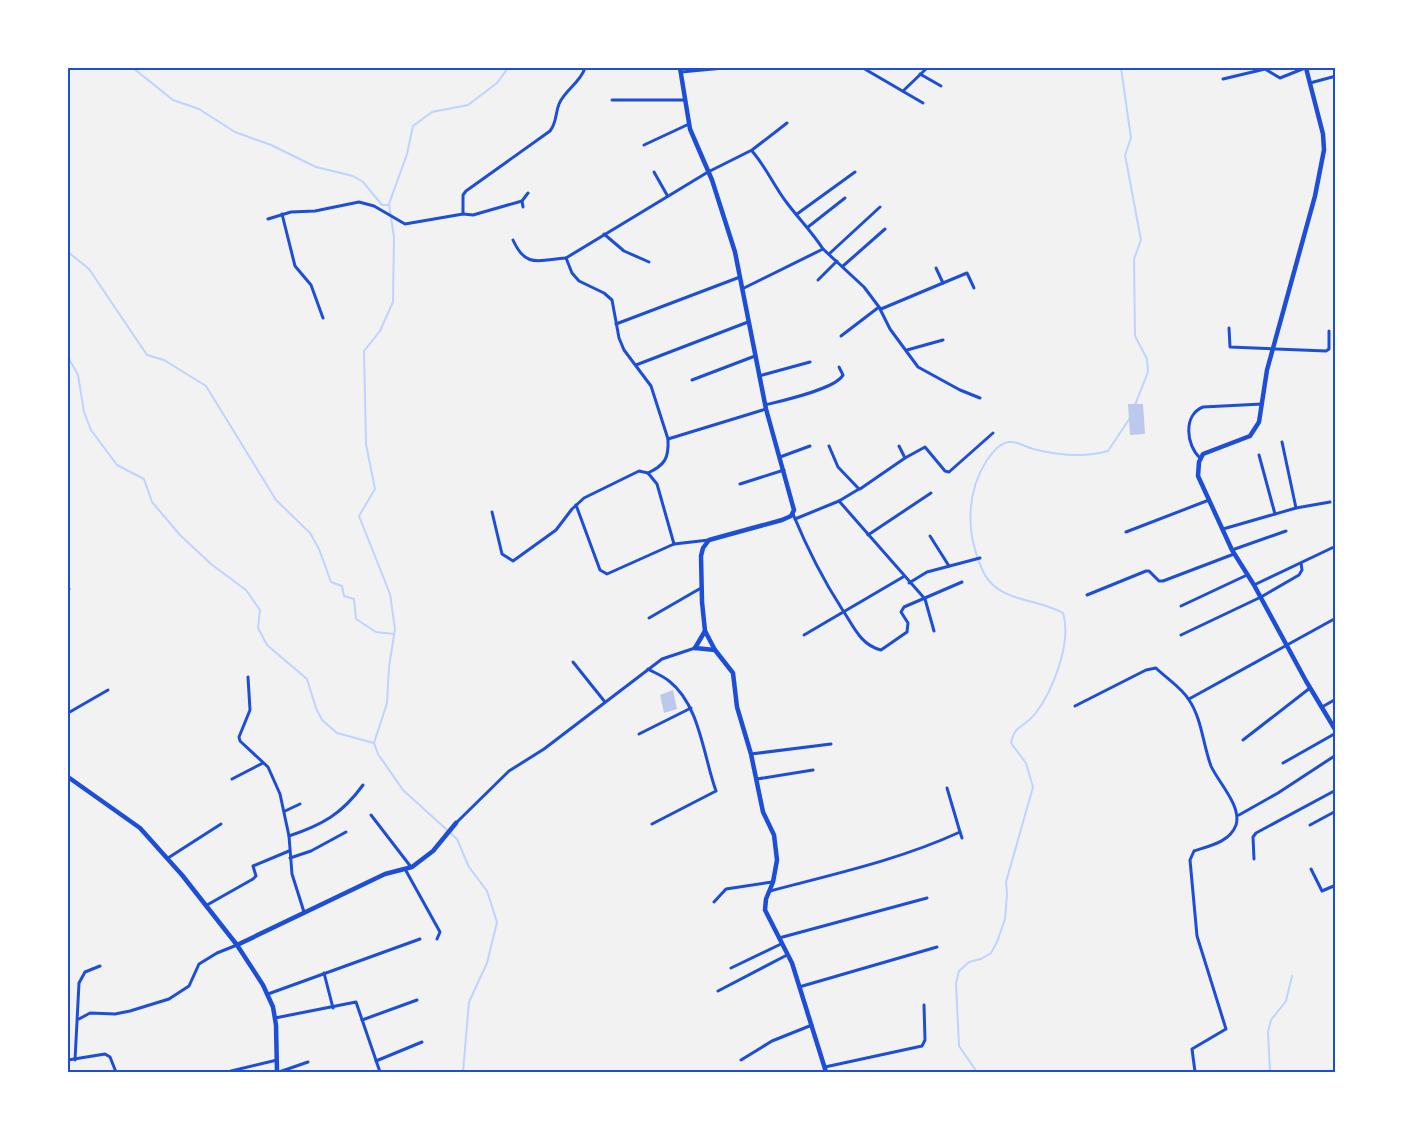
<svg xmlns="http://www.w3.org/2000/svg" width="1403" height="1140" font-family="'Nunito Sans',sans-serif">
	<style>
		.lines { fill: none; stroke-linecap: round; stroke-linejoin: round }
		.stream { stroke: #bfd3fe; stroke-width: 2 }
		.building { fill: #bdc9ec }
		.minor { stroke: #1d4ed8; stroke-width: 3 }
		.tertiary { stroke: #1d4ed8; stroke-width: 4.5 }
		.neatline { fill: none; stroke: #1d4ed8; stroke-width: 2 }
	</style>
	<rect width="100%" height="100%" fill="#f2f2f2"/>
	<g class="lines">
		<g class="stream">
			<path d="M133 68 173 100 199 109 235 132 271 145 316 167 353 176 363 182 382 205H388"/>
			<path d="M1121 68 1131 138 1125 155 1141 240 1134 259 1135 336 1147 359 1148 372 1135 405"/>
			<path d="M68 252 89 269 147 355 164 360 206 386 276 500 310 533 319 549 331 582 342 586 344 596 354 599 356 619 376 632 394 634"/>
			<path d="M68 357 78 375 84 412 91 430 117 465 144 479 152 502 180 535 211 564 246 590 260 610 258 628 267 645 307 679 316 708 322 720 337 733 374 743"/>
			<path d="M463 1072 469 1002 487 963 497 922 487 891 469 867 457 839 403 790 378 754 374 743 387 703 389 667 395 629 390 594 359 516 375 489 366 444 364 351 380 331 393 302 394 237 389 204 407 154 413 126 432 112 468 105 497 83 508 68"/>
			<path d="M977 1072 959 1046 956 983 959 971 969 962 981 959 991 953 997 942 1005 919 1007 894 1006 882 1033 787 1026 763 1011 743C1015 724 1024 728 1035 714 1053 691 1072 642 1063 613 1041 600 1012 602 993 585 985 578 983 571 979 562 966 528 967 491 987 460 993 452 1000 442 1011 442 1018 442 1026 447 1033 449 1057 455 1084 458 1108 451L1130 418"/>
			<path d="M1270 1072 1268 1032 1271 1020 1286 1001 1292 976"/>
		</g>
	</g>
	<g class="building">
		<path d="M1128 404H1143L1145 434 1130 435Z"/>
		<path d="M673 690 677 709 664 713 660 695Z"/>
	</g>
	<g class="lines">
		<g class="minor">
			<path d="M863 68 923 103"/>
			<path d="M681 72 724 68"/>
			<path d="M920 74 941 86"/>
			<path d="M1223 79 1265 69 1280 78 1305 68"/>
			<path d="M1310 83 1336 76"/>
			<path d="M903 91 927 68"/>
			<path d="M612 100H685"/>
			<path d="M644 145 689 124"/>
			<path d="M654 172 667 195"/>
			<path d="M522 201 523 207"/>
			<path d="M282 214 295 266 311 285 323 318"/>
			<path d="M463 214 473 215 522 201 528 193"/>
			<path d="M797 214 855 172"/>
			<path d="M268 219 291 212 315 211 359 202 374 206 405 224 463 214V195L466 191 550 131C557 122 555 114 559 104 565 90 580 83 585 68"/>
			<path d="M808 227 845 198"/>
			<path d="M604 234 624 251 649 262"/>
			<path d="M513 240C526 269 539 260 566 258"/>
			<path d="M823 249 864 287 879 307 890 329 918 367 960 390 980 398"/>
			<path d="M829 254 880 207"/>
			<path d="M843 266 885 229"/>
			<path d="M818 280 837 261"/>
			<path d="M943 283 967 273 974 288"/>
			<path d="M742 289 823 249C812 232 799 219 787 203 774 186 766 167 752 151"/>
			<path d="M881 309 943 283 936 268"/>
			<path d="M616 324 740 277"/>
			<path d="M1229 328 1230 347 1326 351 1329 349V331"/>
			<path d="M841 336 879 307"/>
			<path d="M907 350 943 340"/>
			<path d="M636 365 748 322"/>
			<path d="M759 376 810 362"/>
			<path d="M692 380 755 356"/>
			<path d="M765 405C781 401 836 389 843 375L839 367"/>
			<path d="M766 409 668 439 651 386 624 350 619 338 612 300 604 293 579 281 572 273 566 258 708 172 752 150 787 123"/>
			<path d="M1282 442 1296 508"/>
			<path d="M829 446 838 467 859 489 839 501"/>
			<path d="M1259 455 1275 514"/>
			<path d="M780 457 810 446"/>
			<path d="M905 458 925 447 945 471 949 472 993 433"/>
			<path d="M1200 458C1186 445 1183 415 1203 407L1262 404"/>
			<path d="M648 473C665 465 669 458 668 439"/>
			<path d="M740 484 784 470"/>
			<path d="M860 489 905 458 899 446"/>
			<path d="M576 505 600 570 607 574 674 544 709 540"/>
			<path d="M492 512 502 554 513 561 556 530 572 509 584 498 639 471 648 473 657 484 674 544"/>
			<path d="M793 514C807 548 822 578 842 609 853 625 860 645 881 650L907 632 908 623 901 612 904 607 962 582"/>
			<path d="M795 519 839 501 925 599 934 631"/>
			<path d="M1223 529 1296 508 1330 502"/>
			<path d="M1126 532 1209 500"/>
			<path d="M868 535 931 493"/>
			<path d="M930 536 949 566"/>
			<path d="M1232 550 1286 531"/>
			<path d="M909 583 927 572 980 558"/>
			<path d="M1254 585 1336 546"/>
			<path d="M68 589H69"/>
			<path d="M1087 595 1146 571H1149L1159 581H1163L1234 554"/>
			<path d="M1181 606 1247 575"/>
			<path d="M649 618 701 588"/>
			<path d="M804 635 903 577"/>
			<path d="M1181 635 1261 597 1299 575 1302 570 1301 563"/>
			<path d="M573 662 605 702"/>
			<path d="M648 669C655 673 663 676 669 681 700 705 703 755 716 791L652 824"/>
			<path d="M248 677 250 710 239 737 240 741 268 767 280 794 289 836 292 874 304 912"/>
			<path d="M1189 699 1336 618"/>
			<path d="M1075 706 1146 670 1156 668C1166 678 1182 688 1189 700 1202 719 1203 745 1211 766 1218 782 1242 806 1236 825 1230 842 1209 846 1194 851L1190 860 1197 936 1226 1029 1192 1049 1195 1072"/>
			<path d="M1322 707 1336 699"/>
			<path d="M68 713 108 690"/>
			<path d="M639 734 691 708"/>
			<path d="M1243 740 1310 688"/>
			<path d="M751 754 831 744"/>
			<path d="M1283 763 1336 733"/>
			<path d="M232 779 263 763"/>
			<path d="M757 779 813 770"/>
			<path d="M285 811 300 804"/>
			<path d="M371 815 411 867"/>
			<path d="M1239 815 1278 793 1336 755"/>
			<path d="M456 823 509 771 544 749 662 659 695 648"/>
			<path d="M1310 825 1336 811"/>
			<path d="M960 832 962 838"/>
			<path d="M289 836C322 825 342 814 363 785"/>
			<path d="M168 858 221 824"/>
			<path d="M290 858 311 851 346 832"/>
			<path d="M1254 859 1253 837 1256 833 1336 790"/>
			<path d="M405 869 440 932 437 939"/>
			<path d="M1311 869 1322 891 1336 885"/>
			<path d="M770 891C834 874 899 860 960 832L947 788"/>
			<path d="M714 902 726 889 772 882"/>
			<path d="M207 905 253 879 256 876 253 866 289 851"/>
			<path d="M779 938 927 898"/>
			<path d="M731 968 781 944"/>
			<path d="M324 973 333 1008"/>
			<path d="M799 987 937 947"/>
			<path d="M718 991 787 955"/>
			<path d="M268 994 420 939"/>
			<path d="M275 1018 356 1002 380 1072"/>
			<path d="M79 1019 90 1013 115 1014 130 1011 169 999 189 986 199 964 217 953 237 945"/>
			<path d="M362 1020 417 1000"/>
			<path d="M68 1060 105 1054 110 1057 116 1072"/>
			<path d="M75 1060 79 983 85 972 100 966"/>
			<path d="M741 1060 772 1041 812 1025"/>
			<path d="M376 1061 422 1042"/>
			<path d="M825 1067 922 1046 925 1040 924 1005"/>
			<path d="M227 1072 277 1060"/>
			<path d="M279 1072 308 1062"/>
			<path d="M1331 1072H1336"/>
		</g>
		<g class="tertiary">
			<path d="M680 68 690 129 712 180 735 252 766 409 794 510 791 516 782 520 709 540 703 548 701 556 702 602 705 631 715 650 733 673 737 707 751 754 763 812 774 835 777 860 773 882 766 899 765 910 792 963 826 1072"/>
			<path d="M1306 68 1323 134 1324 150 1315 196 1267 370 1259 422 1250 436 1203 454 1199 462 1198 476 1232 550 1254 585 1306 681 1336 731"/>
			<path d="M695 648 705 631"/>
			<path d="M695 648 715 650"/>
			<path d="M68 777 140 828 182 875 237 945 263 985 273 1007 276 1025 277 1072"/>
			<path d="M237 945 385 874 412 867 433 851 456 823"/>
		</g>
	</g>
	<rect width="1403" height="1140" fill="none" stroke="#ffffff" stroke-width="138"/>
	<rect x="69" y="69" width="1265" height="1002" class="neatline"/>
</svg>
